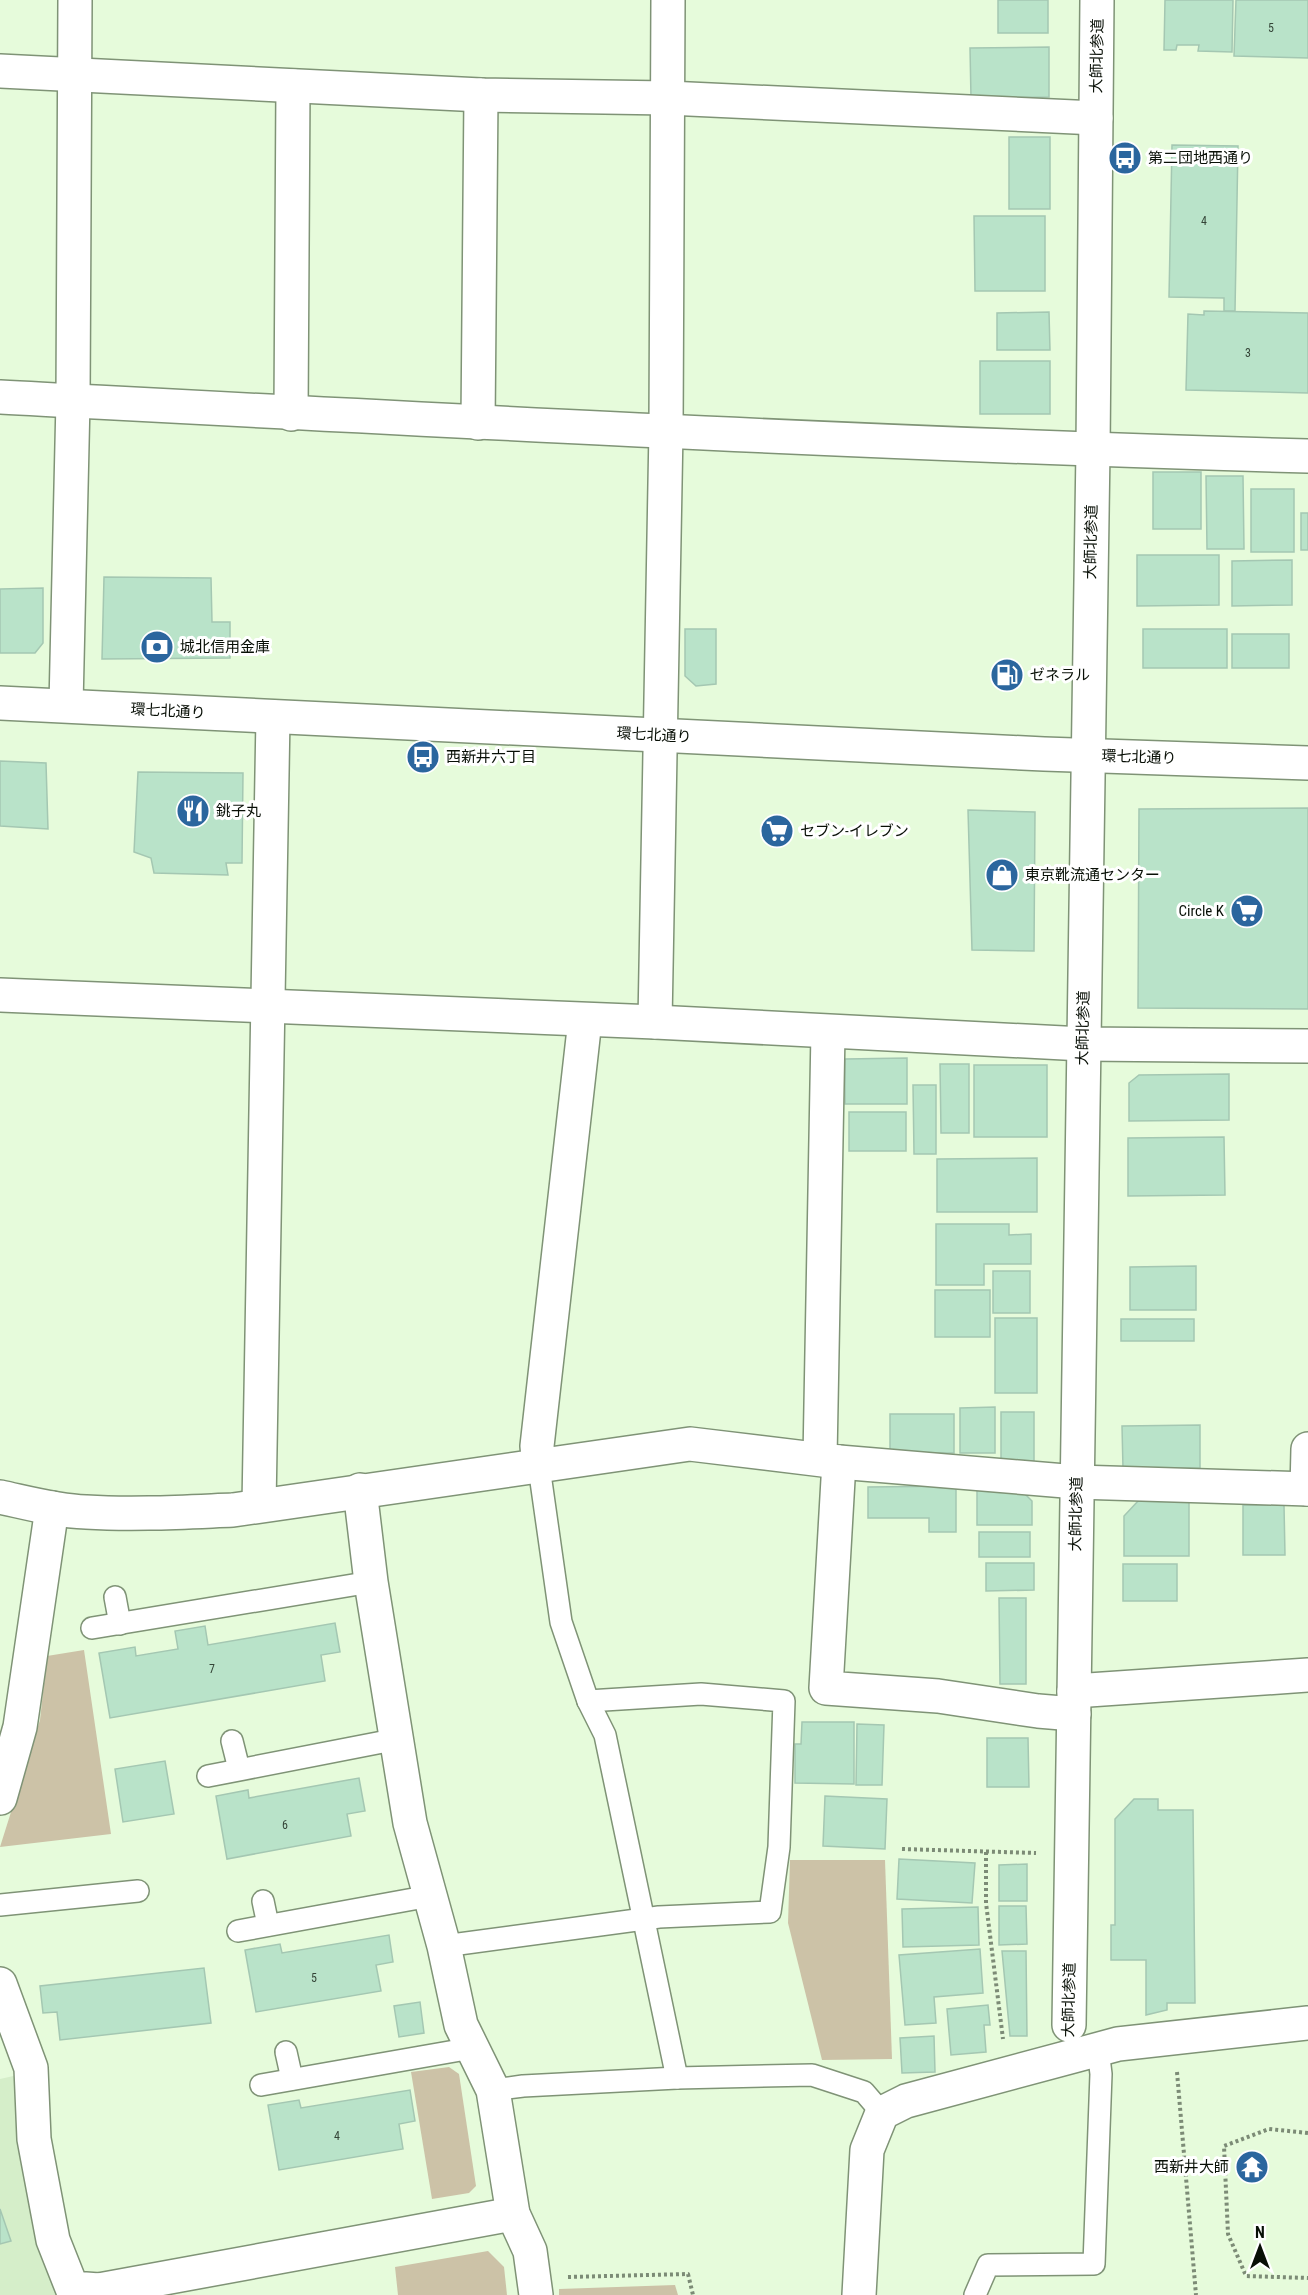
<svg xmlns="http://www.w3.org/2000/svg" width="1308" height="2295" font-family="'Roboto Condensed','Noto Sans JP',sans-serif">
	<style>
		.built { fill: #d5eec9 }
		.green { fill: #ccc2a7 }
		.building { fill: #b9e3c9; stroke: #a4c7b2; stroke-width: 1.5 }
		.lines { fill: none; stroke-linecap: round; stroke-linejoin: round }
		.service-casing { stroke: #7f9376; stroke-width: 24 }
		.minor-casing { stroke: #7f9376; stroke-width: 36 }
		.tertiary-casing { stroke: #7f9376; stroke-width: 36 }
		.path { stroke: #7c8b76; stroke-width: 4; stroke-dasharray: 3 3; stroke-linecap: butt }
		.service { stroke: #fff; stroke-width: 21 }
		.minor { stroke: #fff; stroke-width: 33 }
		.tertiary { stroke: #fff; stroke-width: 33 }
		.labels { text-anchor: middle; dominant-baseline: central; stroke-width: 6; stroke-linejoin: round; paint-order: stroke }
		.number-label { font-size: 12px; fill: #344437 }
		.street-label { font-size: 15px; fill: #080f06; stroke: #fff }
		.poi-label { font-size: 15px; fill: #080f06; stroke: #fff; text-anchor: start }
	</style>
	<rect width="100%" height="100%" fill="#e6fbdb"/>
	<path class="built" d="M18 2075 60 2295H0V2079Z"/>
	<g class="green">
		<path d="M84 1650 111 1834 0 1847 40 1720 47 1656Z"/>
		<path d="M790 1860H885L892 2059 822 2060 788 1923Z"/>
		<path d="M449 2067 459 2074 476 2186 469 2193 432 2199 411 2072Z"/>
		<path d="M488 2251 504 2267 507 2295H398L395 2267Z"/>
		<path d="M675 2285 678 2295H559V2289Z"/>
	</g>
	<g class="building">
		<rect x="998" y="0" width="50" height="33"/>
		<path d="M1165 0H1233L1232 52 1198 51 1199 45H1177L1176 50H1164Z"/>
		<path d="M1236 0H1308V58L1234 56Z"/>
		<path d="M1049 47V97L971 98 970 48Z"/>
		<rect x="1009" y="137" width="41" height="72"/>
		<path d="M1172 145 1238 146 1235 311H1224V298L1169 297Z"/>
		<path d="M974 216H1045V291H975Z"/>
		<path d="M1204 311 1308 313V393L1186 390 1188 314 1204 315Z"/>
		<path d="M1049 312 1050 350H997V313Z"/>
		<rect x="980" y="361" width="70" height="53"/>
		<rect x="1153" y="472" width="48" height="57"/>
		<path d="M1206 476H1243L1244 549H1207Z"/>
		<rect x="1251" y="489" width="43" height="63"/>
		<rect x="1301" y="513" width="7" height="37"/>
		<path d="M1137 555H1219V605L1137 606Z"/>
		<path d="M1292 560V605L1232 606V561Z"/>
		<path d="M104 577 211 578 212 622H230V658L102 659Z"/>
		<path d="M43 588V643L35 653H0V589Z"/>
		<path d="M685 629H716V684L696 686 685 676Z"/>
		<rect x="1143" y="629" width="84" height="39"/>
		<rect x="1232" y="634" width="57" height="34"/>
		<path d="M0 761 46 763 48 829 0 826Z"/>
		<path d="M138 772 243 773 242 863H226L228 875 154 873 151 858 134 852Z"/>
		<path d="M1308 808V1009L1138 1008 1139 809Z"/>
		<path d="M968 810 1035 812 1034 951 972 950Z"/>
		<path d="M907 1058V1104H845V1059Z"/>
		<path d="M940 1064H969V1133H941Z"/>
		<rect x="974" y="1065" width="73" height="72"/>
		<path d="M1229 1074V1120L1129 1121V1083L1139 1075Z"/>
		<path d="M913 1085H936V1154H914Z"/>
		<rect x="849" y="1112" width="57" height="39"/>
		<path d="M1224 1137 1225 1195 1128 1196V1138Z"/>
		<path d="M1037 1158V1212H937V1159Z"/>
		<path d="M936 1224H1009V1235L1031 1234V1264H984V1285H936Z"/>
		<path d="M1196 1266V1310H1130V1267Z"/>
		<rect x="993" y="1271" width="37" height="42"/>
		<rect x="935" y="1290" width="55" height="47"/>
		<rect x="995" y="1318" width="42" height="75"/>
		<rect x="1121" y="1319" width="73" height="22"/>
		<path d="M995 1407V1453H960V1408Z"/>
		<rect x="1001" y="1412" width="33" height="49"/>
		<rect x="890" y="1414" width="64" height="39"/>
		<path d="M1200 1425V1468L1123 1469 1122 1426Z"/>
		<path d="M956 1486V1532H929V1518H868V1487Z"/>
		<path d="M977 1487H1018L1032 1501V1525H977Z"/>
		<path d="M1139 1500H1189V1556H1124V1516Z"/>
		<path d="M1243 1505H1284L1285 1555H1243Z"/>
		<rect x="979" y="1532" width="51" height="25"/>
		<path d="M986 1563H1034V1590L986 1591Z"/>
		<rect x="1123" y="1564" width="54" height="37"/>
		<path d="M999 1598H1026V1684H1000Z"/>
		<path d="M335 1623 340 1652 321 1655 325 1681 110 1718 99 1653 135 1647 136 1656 178 1649 175 1631 205 1626 208 1645Z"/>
		<path d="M802 1722H854V1784L795 1783V1744H801Z"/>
		<path d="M857 1724 884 1725 882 1785H856Z"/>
		<path d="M987 1738H1028L1029 1787H987Z"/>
		<path d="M165 1761 174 1814 123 1822 115 1769Z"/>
		<path d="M359 1778 365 1811 347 1814 351 1836 227 1859 216 1796 248 1790 249 1798Z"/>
		<path d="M825 1796 887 1799 885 1849 823 1846Z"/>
		<path d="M1134 1799H1158V1810H1193L1195 2003H1167V2010L1146 2015V1960H1111V1925H1115V1819Z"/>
		<path d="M899 1859 975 1863 972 1903 897 1899Z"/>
		<path d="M1027 1864V1901H999V1865Z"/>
		<path d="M999 1906H1026L1027 1944 999 1945Z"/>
		<path d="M978 1907 979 1945 903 1947 902 1909Z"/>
		<path d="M389 1935 393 1962 376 1965 381 1991 256 2012 245 1950 280 1944 282 1953Z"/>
		<path d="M980 1949 983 1993 934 1997 936 2023 905 2025 899 1955Z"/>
		<path d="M1002 1951H1026L1027 2036H1010Z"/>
		<path d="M204 1968 211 2023 60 2040 57 2012 43 2013 40 1986Z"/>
		<path d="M420 2002 424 2033 399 2037 394 2006Z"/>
		<path d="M988 2005 990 2025H984L986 2052 951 2055 947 2009Z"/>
		<path d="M934 2036 935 2072 902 2073 900 2038Z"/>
		<path d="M410 2090 415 2121 399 2124 403 2149 279 2170 268 2105 299 2100 301 2108Z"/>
		<path d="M0 2209 11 2241 0 2244Z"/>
	</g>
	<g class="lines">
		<defs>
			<g id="service">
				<path d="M539 1467 561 1622 588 1701 605 1735 677 2078"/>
				<path d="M115 1597 120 1624"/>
				<path d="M92 1628 371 1582"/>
				<path d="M232 1741 239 1769"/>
				<path d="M208 1776 398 1739"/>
				<path d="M263 1901 268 1925"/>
				<path d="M0 1905 138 1891"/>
				<path d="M238 1931 430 1896"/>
				<path d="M444 1946 659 1917 770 1912 779 1847 784 1701 701 1694 588 1701"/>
				<path d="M286 2052 292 2079"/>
				<path d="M261 2085 472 2048"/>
				<path d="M493 2090 523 2086 677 2078 812 2075 864 2092 882 2113"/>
				<path d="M975 2295 988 2265 1094 2264 1101 2074 1098 2049"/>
			</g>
			<g id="minor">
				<path d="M0 71 481 95 668 98 1096 118"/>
				<path d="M0 397C436 420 872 444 1308 456"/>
				<path d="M291 414 293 86"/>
				<path d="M478 423 481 95"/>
				<path d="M66 705 73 401 75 0"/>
				<path d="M0 995 655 1022 1083 1044 1308 1046"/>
				<path d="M655 1022 666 430 668 0"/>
				<path d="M820 1458 828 1032"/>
				<path d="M839 1462 826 1688 938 1696 1038 1711 1074 1714"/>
				<path d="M539 1467 537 1446 585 1020"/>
				<path d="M1307 1489 1308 1449"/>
				<path d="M360 1490 371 1582 410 1823 444 1946 461 2025 493 2090 513 2214 530 2251 536 2295"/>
				<path d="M0 1497C28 1503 57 1511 86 1512 135 1515 184 1512 233 1510L690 1444 839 1462 1077 1482 1308 1489"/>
				<path d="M259 1505 273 717"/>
				<path d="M1074 1691 1308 1675"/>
				<path d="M0 1798 20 1727 52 1508"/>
				<path d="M0 1984 31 2068 34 2139 53 2240 72 2288 99 2290 100 2295"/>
				<path d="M99 2290 513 2214"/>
				<path d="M859 2295 867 2150 882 2113 906 2101 1118 2044 1308 2023"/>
			</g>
			<g id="tertiary">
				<path d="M0 703 1044 754 1308 763"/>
				<path d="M1069 2025 1093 450 1097 0"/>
			</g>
		</defs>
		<use href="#service" class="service-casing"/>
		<use href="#minor" class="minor-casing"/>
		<use href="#tertiary" class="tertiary-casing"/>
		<g class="path">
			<path d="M902 1849 1036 1853"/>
			<path d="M986 1852V1903L1003 2039"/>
			<path d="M1177 2072 1196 2295"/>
			<path d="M1308 2133 1269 2129 1224 2146 1228 2234 1246 2276 1308 2278"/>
			<path d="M568 2277 688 2274 693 2295"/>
		</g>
		<use href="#service" class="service"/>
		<use href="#minor" class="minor"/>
		<use href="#tertiary" class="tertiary"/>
	</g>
	<defs>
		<symbol id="bus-disc" viewBox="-11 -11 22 22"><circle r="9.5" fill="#2b669e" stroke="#fff"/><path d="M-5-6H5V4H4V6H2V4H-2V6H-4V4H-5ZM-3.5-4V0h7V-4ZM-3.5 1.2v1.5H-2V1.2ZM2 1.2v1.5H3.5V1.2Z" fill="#fff"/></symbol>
		<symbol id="bank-disc" viewBox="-11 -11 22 22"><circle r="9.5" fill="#2b669e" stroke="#fff"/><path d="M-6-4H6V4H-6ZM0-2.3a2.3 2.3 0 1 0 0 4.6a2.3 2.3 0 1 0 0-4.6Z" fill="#fff"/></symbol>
		<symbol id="fuel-disc" viewBox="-11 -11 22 22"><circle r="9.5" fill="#2b669e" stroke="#fff"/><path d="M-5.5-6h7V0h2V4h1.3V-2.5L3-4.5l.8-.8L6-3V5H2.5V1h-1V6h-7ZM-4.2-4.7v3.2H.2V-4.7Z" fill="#fff"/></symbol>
		<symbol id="restaurant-disc" viewBox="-11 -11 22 22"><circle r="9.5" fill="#2b669e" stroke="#fff"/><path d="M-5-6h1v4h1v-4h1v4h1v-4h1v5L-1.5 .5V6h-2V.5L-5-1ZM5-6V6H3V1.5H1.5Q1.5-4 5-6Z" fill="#fff"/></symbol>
		<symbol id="supermarket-disc" viewBox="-11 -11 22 22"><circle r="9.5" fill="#2b669e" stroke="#fff"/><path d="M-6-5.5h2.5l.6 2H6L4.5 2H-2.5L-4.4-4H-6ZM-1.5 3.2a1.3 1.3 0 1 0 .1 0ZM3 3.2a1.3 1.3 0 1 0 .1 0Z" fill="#fff"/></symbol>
		<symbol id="shop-disc" viewBox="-11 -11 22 22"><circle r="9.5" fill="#2b669e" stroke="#fff"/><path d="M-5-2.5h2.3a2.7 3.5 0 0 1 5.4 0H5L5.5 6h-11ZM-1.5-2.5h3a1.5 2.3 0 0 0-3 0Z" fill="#fff"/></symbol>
		<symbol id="temple-disc" viewBox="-11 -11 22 22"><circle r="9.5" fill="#2b669e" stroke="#fff"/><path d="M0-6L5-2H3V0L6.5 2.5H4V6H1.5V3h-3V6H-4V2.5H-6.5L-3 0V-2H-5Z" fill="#fff"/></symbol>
	</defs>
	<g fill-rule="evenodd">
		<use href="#bus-disc" x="1106" y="139" width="38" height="38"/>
		<use href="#bank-disc" x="138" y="628" width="38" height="38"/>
		<use href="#fuel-disc" x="988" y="656" width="38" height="38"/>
		<use href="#bus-disc" x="404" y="738" width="38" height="38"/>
		<use href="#restaurant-disc" x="174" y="792" width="38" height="38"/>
		<use href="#supermarket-disc" x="758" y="812" width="38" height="38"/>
		<use href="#shop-disc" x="983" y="856" width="38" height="38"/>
		<use href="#supermarket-disc" x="1228" y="892" width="38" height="38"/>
		<use href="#temple-disc" x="1233" y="2148" width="38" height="38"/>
	</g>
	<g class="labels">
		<g class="number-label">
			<text x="1271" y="28">5</text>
			<text x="1204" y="221">4</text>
			<text x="1248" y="353">3</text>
			<text x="212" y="1669">7</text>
			<text x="285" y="1825">6</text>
			<text x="314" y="1978">5</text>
			<text x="337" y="2136">4</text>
		</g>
		<g class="street-label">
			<text transform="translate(1097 56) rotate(-89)">大師北参道</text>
			<text transform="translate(1091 542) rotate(-89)">大師北参道</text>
			<text transform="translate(168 711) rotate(3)">環七北通り</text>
			<text transform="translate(654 735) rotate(3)">環七北通り</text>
			<text transform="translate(1139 757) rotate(2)">環七北通り</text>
			<text transform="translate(1083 1028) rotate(-89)">大師北参道</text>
			<text transform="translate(1076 1514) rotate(-89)">大師北参道</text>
			<text transform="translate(1069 2000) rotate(-89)">大師北参道</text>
		</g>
		<g class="poi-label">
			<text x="1148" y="158">第二団地西通り</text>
			<text x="180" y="647">城北信用金庫</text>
			<text x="1030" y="675">ゼネラル</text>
			<text x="446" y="757">西新井六丁目</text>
			<text x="216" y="811">銚子丸</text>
			<text x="800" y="831">セブン-イレブン</text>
			<text x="1025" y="875">東京靴流通センター</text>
			<text x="1224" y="911" text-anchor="end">Circle K</text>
			<text x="1229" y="2167" text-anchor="end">西新井大師</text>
		</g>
	</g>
	<g transform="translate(1260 2247)" stroke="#ffffff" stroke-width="4.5" paint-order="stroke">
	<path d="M0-4.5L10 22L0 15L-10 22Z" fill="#080f06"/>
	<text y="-9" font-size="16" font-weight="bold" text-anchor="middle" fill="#080f06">N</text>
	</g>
</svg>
